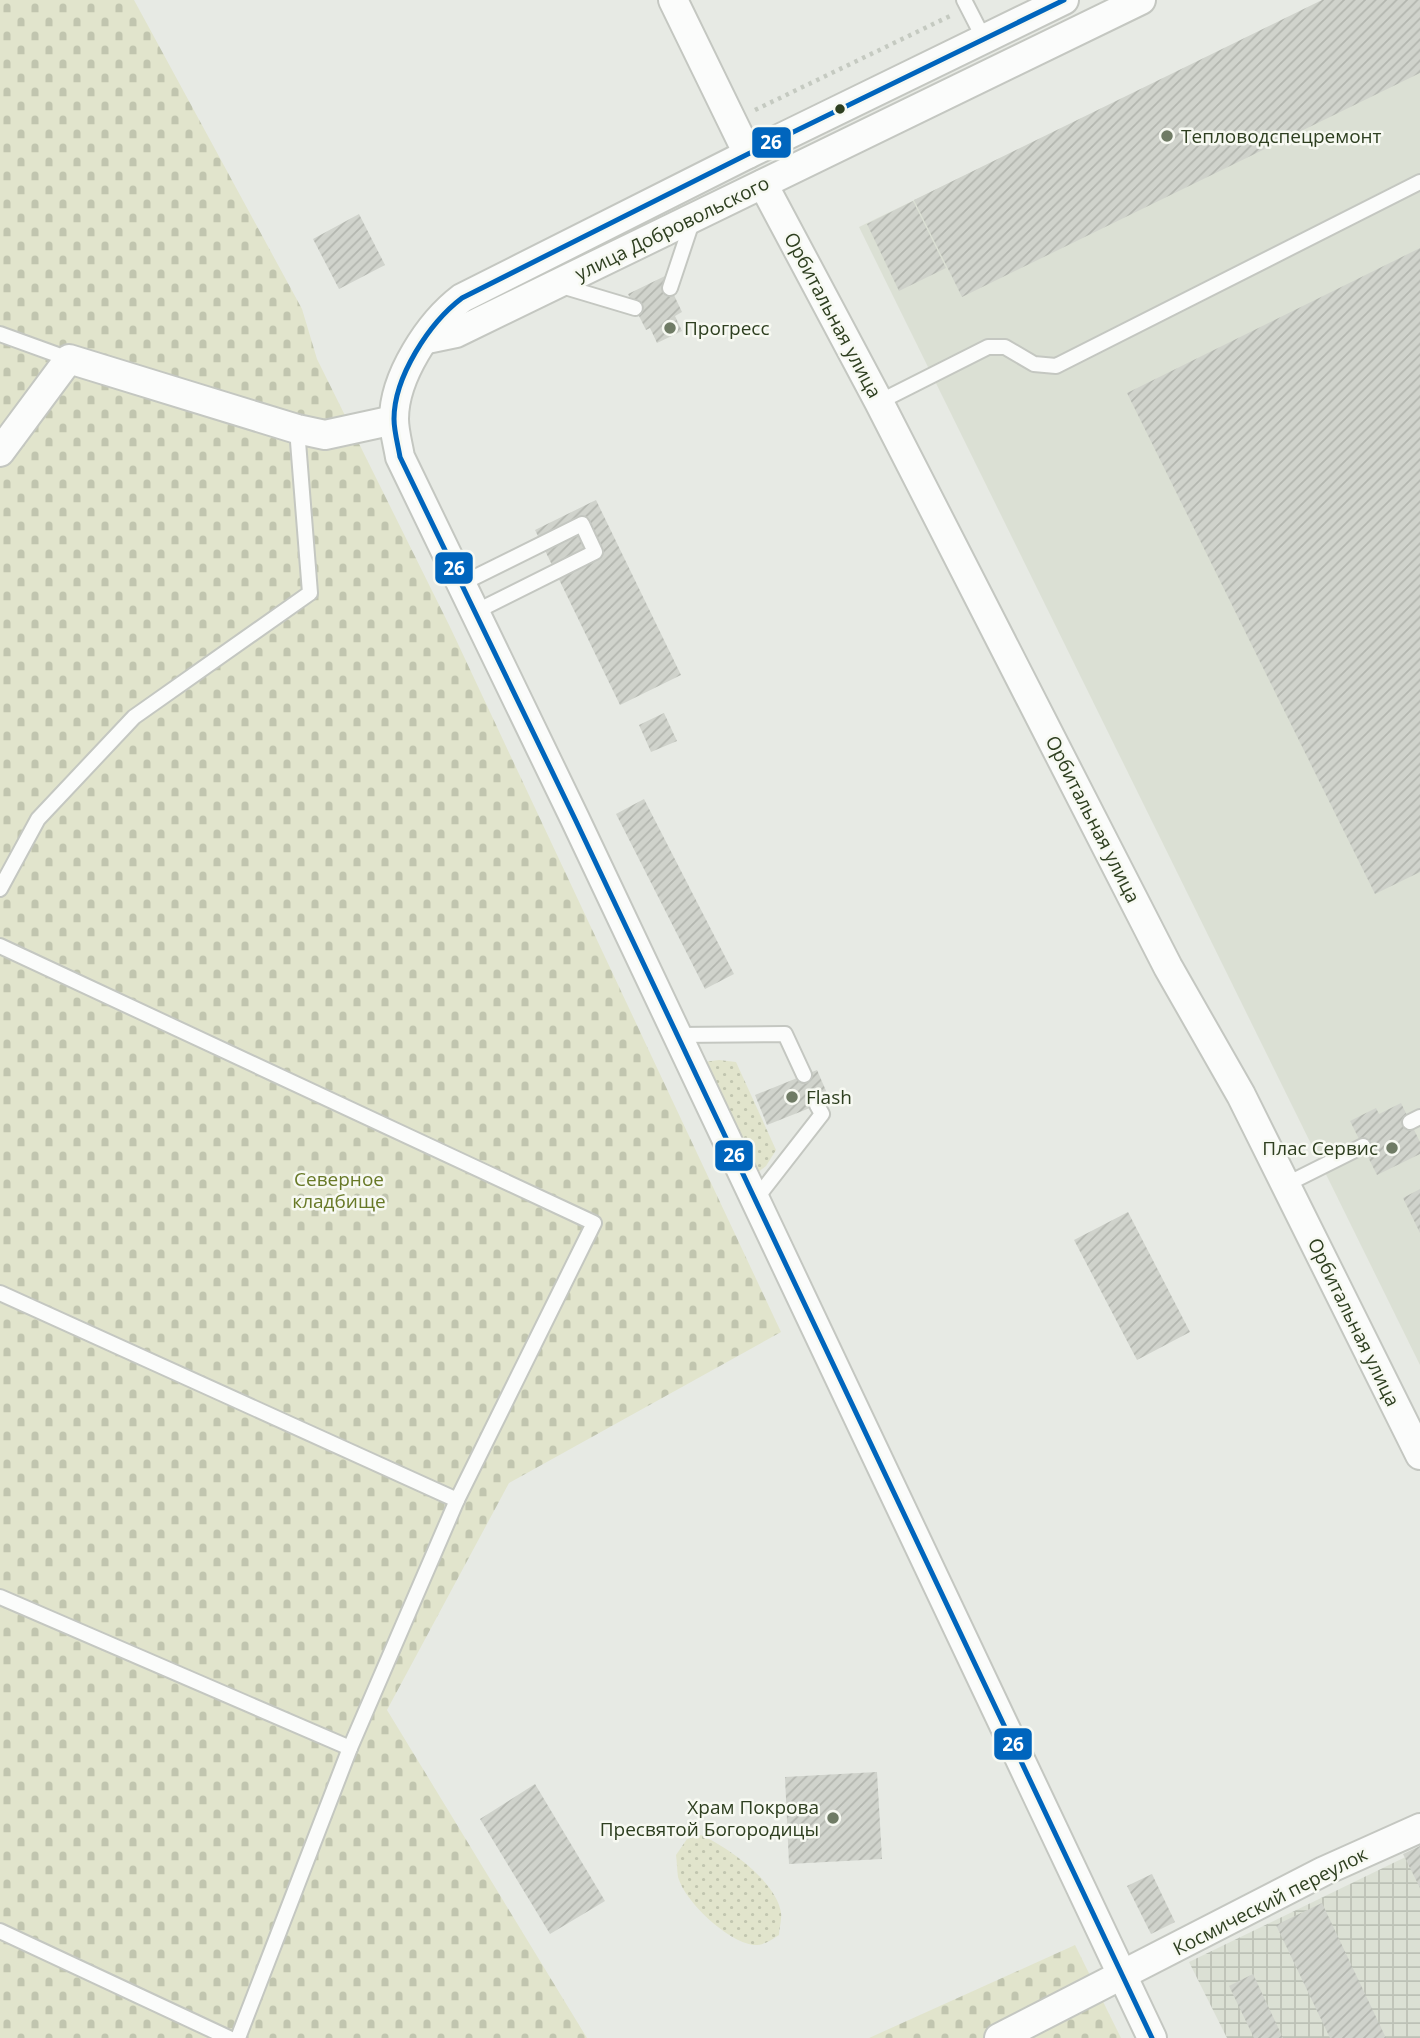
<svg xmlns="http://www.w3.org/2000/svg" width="1420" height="2038" font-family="'Open Sans',sans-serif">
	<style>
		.built { fill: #dbe0d4 }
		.industrial { fill: url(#industrial-grid) }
		.grass { fill: url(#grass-dots) }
		.cemetery { fill: url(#cemetery-stones) }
		.building { fill: url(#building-hatch) }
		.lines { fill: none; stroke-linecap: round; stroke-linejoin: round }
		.service-casing { stroke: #c4c7c1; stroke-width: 18 }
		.minor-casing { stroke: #c4c7c1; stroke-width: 32 }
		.path { stroke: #c5cac1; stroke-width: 4.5; stroke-dasharray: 3.5 5; stroke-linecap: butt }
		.service { stroke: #fbfcfb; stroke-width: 14 }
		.minor { stroke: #fbfcfb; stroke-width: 28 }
		.bus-1-casing { stroke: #f7f9f2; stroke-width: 10 }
		.bus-1 { stroke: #0065bd; stroke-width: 5 }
		.bus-dot { fill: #2e3f20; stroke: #f7f9f2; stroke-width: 2.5 }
		.poi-dot { fill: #6f7b65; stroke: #f7f9f2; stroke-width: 2.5 }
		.labels { text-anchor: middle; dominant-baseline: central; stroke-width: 5; stroke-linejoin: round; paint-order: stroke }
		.poi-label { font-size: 19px; fill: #2e3f20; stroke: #f7f9f2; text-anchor: start }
		.street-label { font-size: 19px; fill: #2e3f20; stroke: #f7f9f2 }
		.park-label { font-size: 19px; fill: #687927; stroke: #f7f9f2 }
		.line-badge { stroke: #f7f9f2; stroke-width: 2.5 }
		.badge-label { font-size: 19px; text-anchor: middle; font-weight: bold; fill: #fff }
	</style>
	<defs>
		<pattern id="industrial-grid" width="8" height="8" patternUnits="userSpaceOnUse" patternTransform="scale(1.75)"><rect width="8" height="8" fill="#dbe0d4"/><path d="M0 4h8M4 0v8" fill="none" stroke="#bcc1b6"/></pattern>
		<pattern id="grass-dots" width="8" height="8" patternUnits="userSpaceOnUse" patternTransform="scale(1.75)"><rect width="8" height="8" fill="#e1e4cc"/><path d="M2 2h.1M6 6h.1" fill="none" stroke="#c1c5af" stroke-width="1.8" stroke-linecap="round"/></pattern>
		<pattern id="cemetery-stones" width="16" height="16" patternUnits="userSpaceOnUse" patternTransform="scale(1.75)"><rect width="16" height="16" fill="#e1e4cc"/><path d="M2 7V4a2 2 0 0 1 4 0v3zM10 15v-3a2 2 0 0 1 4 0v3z" fill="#c1c5af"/></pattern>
		<pattern id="building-hatch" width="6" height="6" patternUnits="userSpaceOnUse" patternTransform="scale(1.75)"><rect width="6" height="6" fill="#d0d3cc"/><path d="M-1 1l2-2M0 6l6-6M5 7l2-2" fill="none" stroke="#b3b6af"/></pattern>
	</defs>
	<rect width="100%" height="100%" fill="#e7eae4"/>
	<path class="built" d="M1325 0H1420V1365L859 227Z"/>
	<path class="industrial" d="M1420 1850V2038H1227L1189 1962Z"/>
	<g class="grass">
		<path d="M719 1060 736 1062 776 1150 766 1166 751 1178 696 1063Z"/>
		<path d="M701 1835C728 1847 777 1882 781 1913 782 1920 779 1929 779 1935 771 1940 763 1946 753 1945 727 1941 685 1902 678 1877 677 1870 677 1862 676 1855L687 1839Z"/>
	</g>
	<g class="cemetery">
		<path d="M0 0H134L302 309 317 359 451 629 781 1332 509 1483 387 1710 587 2038H0Z"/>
		<path d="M1075 1945 1121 2038H869Z"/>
	</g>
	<g class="building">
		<path d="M1322 0H1420V73L962 297 914 200Z"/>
		<path d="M913 201 946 268 899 291 867 224Z"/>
		<path d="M359 214 385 265 339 289 313 239Z"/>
		<path d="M1420 248V872L1375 894 1127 393Z"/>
		<path d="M665 276 682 312 675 316 682 331 657 343 650 328 646 330 628 294Z"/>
		<path d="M596 500 681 675 620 705 535 530Z"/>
		<path d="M664 713 677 741 651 752 639 725Z"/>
		<path d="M644 799 734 974 705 989 616 814Z"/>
		<path d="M817 1070 830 1100 767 1125 755 1095Z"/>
		<path d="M1401 1103 1420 1142V1154L1377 1175 1350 1121 1376 1108 1379 1114Z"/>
		<path d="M1420 1189V1233L1403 1198Z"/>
		<path d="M1128 1212 1190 1332 1137 1360 1074 1240Z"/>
		<path d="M877 1772 882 1859 789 1864 785 1777Z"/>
		<path d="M535 1784 605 1901 550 1934 480 1819Z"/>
		<path d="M1420 1846V1888L1403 1854Z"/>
		<path d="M1152 1874 1175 1922 1151 1934 1127 1886Z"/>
		<path d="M1322 1903 1386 2038H1330L1276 1925Z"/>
		<path d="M1253 1974 1283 2038H1254L1229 1986Z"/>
	</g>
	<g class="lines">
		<defs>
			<g id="service">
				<path d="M964 0 984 39"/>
				<path d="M558 285 635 308"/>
				<path d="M670 288 693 219"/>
				<path d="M0 334 69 359"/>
				<path d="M879 402 988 347H1005L1034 364 1056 366 1420 182"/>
				<path d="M461 584 582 524 595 552 475 612"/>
				<path d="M0 889 38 819 134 717 310 593 297 429"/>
				<path d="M0 946 594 1223 457 1500 350 1748 238 2038"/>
				<path d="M677 1035 785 1034 804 1075"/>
				<path d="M1410 1122 1420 1117"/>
				<path d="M1285 1185 1363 1146"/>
				<path d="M755 1200 822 1114 817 1105"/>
				<path d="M0 1293 457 1500"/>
				<path d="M0 1597 350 1748"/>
				<path d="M0 1931 229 2038"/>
			</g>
			<g id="minor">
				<path d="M673 0 748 154"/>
				<path d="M1064 0 748 154 462 298C429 323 394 377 394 419 394 431 398 445 400 457L575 819 1152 2038"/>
				<path d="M763 184 879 402 1168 967 1241 1095 1420 1455"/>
				<path d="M427 339 456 333 1141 0"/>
				<path d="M0 452 69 359 297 429 325 435 394 420"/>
				<path d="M999 2038 1324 1871 1420 1828"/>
			</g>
		</defs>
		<use href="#service" class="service-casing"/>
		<use href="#minor" class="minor-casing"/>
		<path class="path" d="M755 110 952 15"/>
		<use href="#service" class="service"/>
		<use href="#minor" class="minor"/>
		<defs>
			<path id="bus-1" d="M1064 0 748 154 462 298C429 323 394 377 394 419 394 431 398 445 400 457L575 819 1152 2038"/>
		</defs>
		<use href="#bus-1" class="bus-1-casing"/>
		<use href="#bus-1" class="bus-1"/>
	</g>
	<circle class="bus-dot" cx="840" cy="109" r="6"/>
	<g class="poi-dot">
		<circle cx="1167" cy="136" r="7"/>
		<circle cx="670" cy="328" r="7"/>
		<circle cx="792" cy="1097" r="7"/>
		<circle cx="1392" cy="1148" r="7"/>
		<circle cx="833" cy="1818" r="7"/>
	</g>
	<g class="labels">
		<g class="poi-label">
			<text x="1181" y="136">Тепловодспецремонт</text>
			<text x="684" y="328">Прогресс</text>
			<text x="806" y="1097">Flash</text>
			<text x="1378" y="1148" text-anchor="end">Плас Сервис</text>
			<text x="819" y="1807" text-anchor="end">Храм Покрова<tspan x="819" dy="22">Пресвятой Богородицы</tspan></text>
		</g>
		<g class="street-label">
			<text transform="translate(672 228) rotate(-26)">улица Добровольского</text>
			<text transform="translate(833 315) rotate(62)">Орбитальная улица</text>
			<text transform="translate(1093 819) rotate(63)">Орбитальная улица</text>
			<text transform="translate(1354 1322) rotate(64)">Орбитальная улица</text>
			<text transform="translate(1270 1901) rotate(-27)">Космический переулок</text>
		</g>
		<g class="park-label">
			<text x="339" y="1179">Северное<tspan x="339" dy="22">кладбище</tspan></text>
		</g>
	</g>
	<g class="line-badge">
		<rect x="751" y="126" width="41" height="33" rx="7" fill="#0065bd"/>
		<rect x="434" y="551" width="40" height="34" rx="7" fill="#0065bd"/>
		<rect x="714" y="1139" width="40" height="33" rx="7" fill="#0065bd"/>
		<rect x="993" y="1727" width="40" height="34" rx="7" fill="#0065bd"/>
	</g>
	<g class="badge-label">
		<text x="771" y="149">26</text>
		<text x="454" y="575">26</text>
		<text x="734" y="1162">26</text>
		<text x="1013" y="1751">26</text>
	</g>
</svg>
